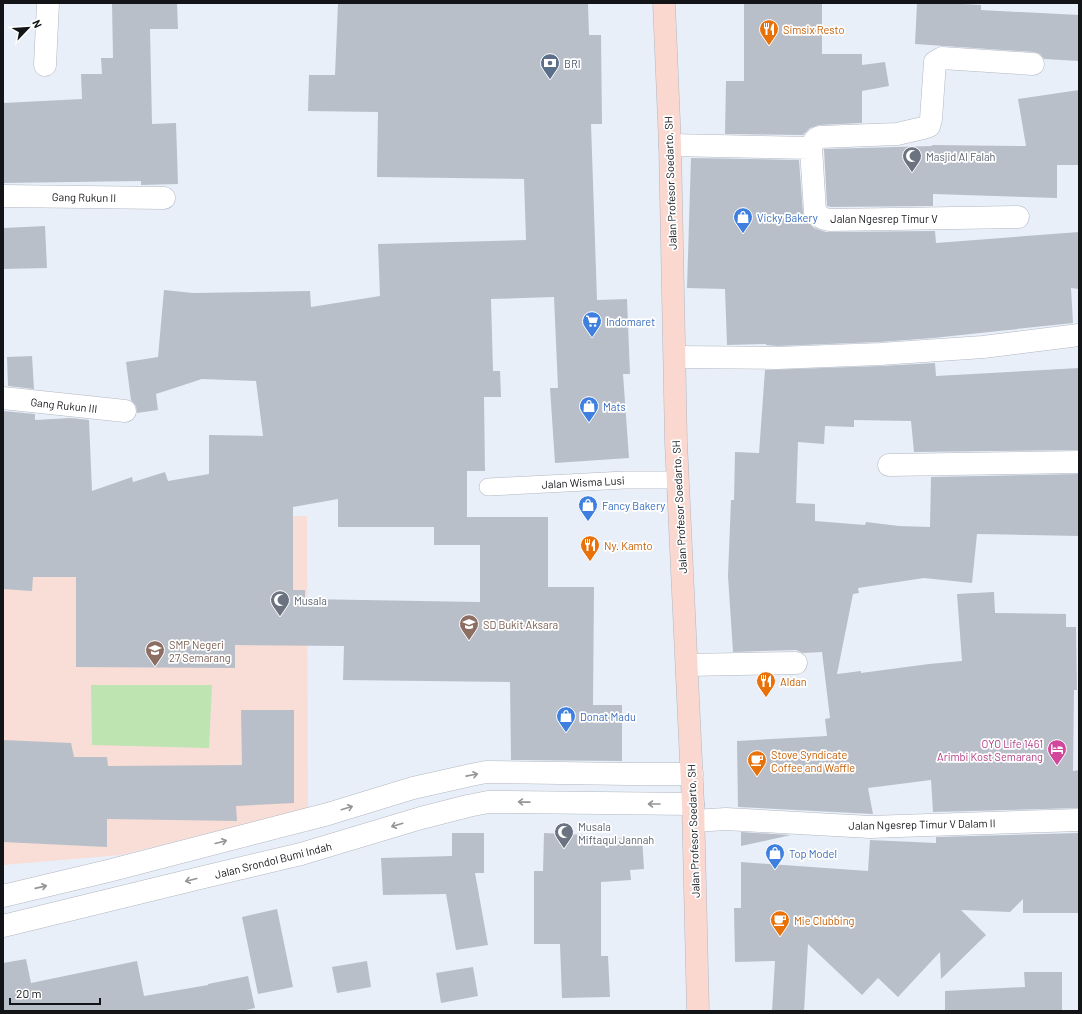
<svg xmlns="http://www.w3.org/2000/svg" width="1082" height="1014" font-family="Barlow,sans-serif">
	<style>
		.education { fill: #f8ded7 }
		.grass { fill: #bee4b2 }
		.building { fill: #b9bfc9; fill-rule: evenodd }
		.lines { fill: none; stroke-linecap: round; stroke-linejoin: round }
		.lane-casing { stroke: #b2b7c1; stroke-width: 18 }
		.street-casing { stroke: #b2b7c1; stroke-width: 23 }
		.secondary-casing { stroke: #b2b7c1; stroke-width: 23 }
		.lane { stroke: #fff; stroke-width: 17 }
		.street { stroke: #fff; stroke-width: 22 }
		.secondary { stroke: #fad8d0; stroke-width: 22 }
		.oneway { stroke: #949597 }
		.labels { text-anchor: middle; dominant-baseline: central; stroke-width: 3.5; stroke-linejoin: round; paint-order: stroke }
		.food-label { font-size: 11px; fill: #c56008; stroke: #fff; text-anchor: start }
		.service-label { font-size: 11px; fill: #4e5e75; stroke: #fff; text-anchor: start }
		.worship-label { font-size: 11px; fill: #5b616d; stroke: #fff; text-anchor: start }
		.street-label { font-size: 11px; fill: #121418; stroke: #fff }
		.shop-label { font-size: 11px; fill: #366cbe; stroke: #fff; text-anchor: start }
		.education-label { font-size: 11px; fill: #785e54; stroke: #fff; text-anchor: start }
		.hotel-label { font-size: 11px; fill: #b23c85; stroke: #fff; text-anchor: end }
	</style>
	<rect width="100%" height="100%" fill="#e9eff9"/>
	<path class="education" d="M307 516 308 809 121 855 3 865V524Z"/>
	<path class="grass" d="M91 685H212L209 748 92 745Z"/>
	<g class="building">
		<path d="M112 3H177L178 29H150L152 124 176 123 178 184 141 185V181L3 183V103L82 99 81 74H102L101 58H113Z"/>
		<path d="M338 3H588L589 35H601L602 124H591L597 300 627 299 630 374H623L629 458 555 463 550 388H558L554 297 491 299 493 371H500L501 397H484L485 471H467V517H548V587H594L593 705H622V761L511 760 510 682 343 680 344 646 235 645V668L76 667V577H33L32 591 3 589V411L35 414V420L71 418 89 420 92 491 132 477 133 482 165 472 168 481 209 474V435L263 436 256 381 202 379 156 394 158 410 137 413 136 406 131 400 126 362 158 357 164 290 193 293 310 291 311 307 380 296 378 244 526 240 524 179 377 177 378 112 308 111 309 75H335ZM338 499V527H434V545H480V602L305 599V590H293V507Z"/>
		<path d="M744 3H822V54H862V65L885 62 889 86 862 91V123L819 125 810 128 803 135 725 134 726 81H744Z"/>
		<path d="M917 3H944L981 5V10L1079 15V61L1044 59 1040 54 1034 52 915 44Z"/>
		<path d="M1079 90V165H1057V198L933 194V206L831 207 827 206 824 149 932 146V145L1026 146 1018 99Z"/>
		<path d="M691 158 799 160 803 213 804 217 814 228 826 232 935 231 936 243 1079 232V289L1071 288 1073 323 933 338 879 342 777 346 766 345V344L727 345 725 289 687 288Z"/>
		<path d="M45 226 47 268 3 269V228Z"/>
		<path d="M32 356 34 389 8 386 7 357Z"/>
		<path d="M935 363 936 376 1079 368V450L914 452 911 421 854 420V427L825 426 824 444 798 442 796 503 815 504V521L865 525 866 522 899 526 930 527 931 477 1079 474V536L977 534 972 583 924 578 858 588 859 593 853 594 837 674 861 671V673L929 664 962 661 957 594 994 592 995 613 1066 614V627H1076L1077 690H1074L1073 771 1079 770V808L933 812 931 780 868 788 873 814 738 807 737 741 827 736 825 719 830 718 822 652 803 653 796 650 733 652 728 576 731 500H734L735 452 759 453 765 370 881 366Z"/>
		<path d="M241 710H294V803L236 806 237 821 107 819V847L3 842V740L71 743 74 757H107L108 766 242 765Z"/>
		<path d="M741 832 791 835 741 846Z"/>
		<path d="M452 833H484V873H475L488 945 456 950 446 894 383 895 381 858 452 856Z"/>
		<path d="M544 833 585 835V841L642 837 644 869 630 870 631 880 601 882V956H608L610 997 562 998 560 944H534V871H543Z"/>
		<path d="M1079 833V913H1023V899L1010 912 961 910 986 935 941 979 940 952 898 997 878 978 862 995 808 944 804 1011H772L775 961 735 962 734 908H741V862L868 871 870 840 936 843V837Z"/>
		<path d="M277 909 293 987 258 994 242 917Z"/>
		<path d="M26 959 31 983 137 961 144 996 208 985V984L248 976 255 1008 241 1011H3V963Z"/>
		<path d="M367 961 371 987 337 993 332 967Z"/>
		<path d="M473 967 478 996 441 1003 436 973Z"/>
		<path d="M1024 972H1062V1011H945V991L1025 987Z"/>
	</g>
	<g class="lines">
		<defs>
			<path id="lane" d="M488 487 625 480H678"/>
			<g id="street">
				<path d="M45 65 48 3"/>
				<path d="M670 145 811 148 815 212 822 218 829 220 1018 217"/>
				<path d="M811 148C813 143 814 139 820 137L897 134 923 128 929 126 931 119 935 62 942 58 1033 64"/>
				<path d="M3 196 164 198"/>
				<path d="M675 357 777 358 880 354 983 347 1079 335"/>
				<path d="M3 398 125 411"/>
				<path d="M889 465 1079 462"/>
				<path d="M687 665 796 663"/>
				<path d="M694 821 726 819 870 827 1079 820"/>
				<path d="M3 896 108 871 328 814 413 788 471 775 486 772 629 774H692"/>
				<path d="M3 926 204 877 301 854 421 818 468 806 488 802H507L693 804"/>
			</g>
			<path id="secondary" d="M664 3 670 145 676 442 693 804 698 1011"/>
		</defs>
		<use href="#lane" class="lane-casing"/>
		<use href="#street" class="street-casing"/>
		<use href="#secondary" class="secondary-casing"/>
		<use href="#lane" class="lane"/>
		<use href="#street" class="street"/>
		<use href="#secondary" class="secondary"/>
	</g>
	<defs><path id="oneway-shaft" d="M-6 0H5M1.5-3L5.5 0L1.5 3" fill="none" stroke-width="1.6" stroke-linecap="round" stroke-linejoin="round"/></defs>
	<g class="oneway">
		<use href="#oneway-shaft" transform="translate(472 775) rotate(-11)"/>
		<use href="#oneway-shaft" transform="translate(524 802) rotate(-179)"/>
		<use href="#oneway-shaft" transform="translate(654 804) rotate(-180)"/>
		<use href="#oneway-shaft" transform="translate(347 808) rotate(-17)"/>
		<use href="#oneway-shaft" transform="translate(397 825) rotate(163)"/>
		<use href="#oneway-shaft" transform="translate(221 842) rotate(-15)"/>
		<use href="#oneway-shaft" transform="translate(191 880) rotate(166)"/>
		<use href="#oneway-shaft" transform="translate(41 887) rotate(-13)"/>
	</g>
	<defs>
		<symbol id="restaurant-pin" viewBox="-11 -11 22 30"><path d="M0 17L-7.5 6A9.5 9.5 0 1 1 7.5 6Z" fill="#e8710a" stroke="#fff"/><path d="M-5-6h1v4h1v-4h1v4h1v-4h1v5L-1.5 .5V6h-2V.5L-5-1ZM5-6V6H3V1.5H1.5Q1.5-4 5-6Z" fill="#fff"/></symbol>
		<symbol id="bank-pin" viewBox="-11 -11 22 30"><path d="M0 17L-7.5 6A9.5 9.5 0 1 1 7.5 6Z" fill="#5c6f8a" stroke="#fff"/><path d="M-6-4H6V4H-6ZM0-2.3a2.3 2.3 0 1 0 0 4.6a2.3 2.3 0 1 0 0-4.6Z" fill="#fff"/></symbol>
		<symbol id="mosque-pin" viewBox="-11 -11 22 30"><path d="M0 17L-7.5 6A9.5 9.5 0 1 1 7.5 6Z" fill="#6b7280" stroke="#fff"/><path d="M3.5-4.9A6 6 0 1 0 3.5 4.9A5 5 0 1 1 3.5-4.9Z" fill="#fff"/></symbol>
		<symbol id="shop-pin" viewBox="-11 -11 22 30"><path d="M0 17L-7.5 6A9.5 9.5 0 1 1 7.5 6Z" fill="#3f7fe0" stroke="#fff"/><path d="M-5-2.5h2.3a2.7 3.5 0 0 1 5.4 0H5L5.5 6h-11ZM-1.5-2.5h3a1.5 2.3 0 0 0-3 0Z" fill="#fff"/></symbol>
		<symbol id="supermarket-pin" viewBox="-11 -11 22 30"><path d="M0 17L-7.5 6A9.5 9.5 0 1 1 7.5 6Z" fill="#3f7fe0" stroke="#fff"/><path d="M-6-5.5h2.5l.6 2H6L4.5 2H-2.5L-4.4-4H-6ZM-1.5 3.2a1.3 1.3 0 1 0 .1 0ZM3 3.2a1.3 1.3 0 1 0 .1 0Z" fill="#fff"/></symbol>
		<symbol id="school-pin" viewBox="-11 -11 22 30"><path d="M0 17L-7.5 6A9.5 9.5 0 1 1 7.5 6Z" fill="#8d6e63" stroke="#fff"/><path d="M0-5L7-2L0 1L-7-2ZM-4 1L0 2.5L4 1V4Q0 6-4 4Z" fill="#fff"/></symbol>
		<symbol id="hotel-pin" viewBox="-11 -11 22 30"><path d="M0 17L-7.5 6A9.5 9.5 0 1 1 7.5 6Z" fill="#d1479c" stroke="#fff"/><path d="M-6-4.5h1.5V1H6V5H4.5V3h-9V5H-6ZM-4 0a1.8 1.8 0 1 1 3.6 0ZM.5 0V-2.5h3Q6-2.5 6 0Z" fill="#fff"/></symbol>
		<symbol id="cafe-pin" viewBox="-11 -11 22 30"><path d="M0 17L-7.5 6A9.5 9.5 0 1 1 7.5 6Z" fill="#e8710a" stroke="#fff"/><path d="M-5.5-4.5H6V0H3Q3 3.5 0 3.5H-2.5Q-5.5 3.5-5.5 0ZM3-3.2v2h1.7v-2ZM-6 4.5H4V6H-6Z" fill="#fff"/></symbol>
	</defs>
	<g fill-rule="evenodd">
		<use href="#restaurant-pin" x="758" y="18" width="22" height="30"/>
		<use href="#bank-pin" x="539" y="52" width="22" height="30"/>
		<use href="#mosque-pin" x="901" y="145" width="22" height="30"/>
		<use href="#shop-pin" x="732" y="206" width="22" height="30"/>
		<use href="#supermarket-pin" x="581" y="310" width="22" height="30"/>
		<use href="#shop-pin" x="578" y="395" width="22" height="30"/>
		<use href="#shop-pin" x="577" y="494" width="22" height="30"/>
		<use href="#restaurant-pin" x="579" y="534" width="22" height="30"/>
		<use href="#mosque-pin" x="269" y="589" width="22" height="30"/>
		<use href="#school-pin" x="458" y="613" width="22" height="30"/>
		<use href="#school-pin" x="144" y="639" width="22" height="30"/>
		<use href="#restaurant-pin" x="755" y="670" width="22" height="30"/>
		<use href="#shop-pin" x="555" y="705" width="22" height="30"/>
		<use href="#hotel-pin" x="1046" y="738" width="22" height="30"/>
		<use href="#cafe-pin" x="746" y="749" width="22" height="30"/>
		<use href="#mosque-pin" x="553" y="821" width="22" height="30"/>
		<use href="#shop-pin" x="764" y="842" width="22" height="30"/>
		<use href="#cafe-pin" x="769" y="909" width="22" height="30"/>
	</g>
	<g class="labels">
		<g class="food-label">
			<text x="783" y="29">Simsix Resto</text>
			<text x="604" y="545">Ny. Kamto</text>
			<text x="780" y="681">Aldan</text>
			<text x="771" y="754">Stove Syndicate<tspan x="771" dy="13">Coffee and Waffle</tspan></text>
			<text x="794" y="920">Mie Clubbing</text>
		</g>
		<g class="service-label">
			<text x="564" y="63">BRI</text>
		</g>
		<g class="worship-label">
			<text x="926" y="156">Masjid Al Falah</text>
			<text x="294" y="600">Musala</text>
			<text x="578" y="826">Musala<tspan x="578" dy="13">Miftaqul Jannah</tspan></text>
		</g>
		<g class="street-label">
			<text transform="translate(670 183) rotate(-92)">Jalan Profesor Soedarto, SH</text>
			<text transform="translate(84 197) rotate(1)">Gang Rukun II</text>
			<text x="884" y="218">Jalan Ngesrep Timur V</text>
			<text transform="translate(64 405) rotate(6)">Gang Rukun III</text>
			<text transform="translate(583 482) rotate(-3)">Jalan Wisma Lusi</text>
			<text transform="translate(679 507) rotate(-93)">Jalan Profesor Soedarto, SH</text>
			<text transform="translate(922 824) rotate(-1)">Jalan Ngesrep Timur V Dalam II</text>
			<text transform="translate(693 831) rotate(-92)">Jalan Profesor Soedarto, SH</text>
			<text transform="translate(273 860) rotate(-14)">Jalan Srondol Bumi Indah</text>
		</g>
		<g class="shop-label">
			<text x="757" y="217">Vicky Bakery</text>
			<text x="606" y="321">Indomaret</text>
			<text x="603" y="406">Mats</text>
			<text x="602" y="505">Fancy Bakery</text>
			<text x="580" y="716">Donat Madu</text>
			<text x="789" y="853">Top Model</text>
		</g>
		<g class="education-label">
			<text x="483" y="624">SD Bukit Aksara</text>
			<text x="169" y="644">SMP Negeri<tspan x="169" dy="13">27 Semarang</tspan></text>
		</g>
		<g class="hotel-label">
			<text x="1043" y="743">OYO Life 1461<tspan x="1043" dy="13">Arimbi Kost Semarang</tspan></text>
		</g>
	</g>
	<rect width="1082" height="1014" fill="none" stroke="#121418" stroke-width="8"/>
	<g transform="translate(28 28) rotate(65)" stroke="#ffffff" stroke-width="3" paint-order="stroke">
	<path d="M0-3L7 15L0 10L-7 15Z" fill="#121418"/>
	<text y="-6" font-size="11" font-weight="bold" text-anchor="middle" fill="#121418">N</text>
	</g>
	<path d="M10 998v6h90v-6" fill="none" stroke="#121418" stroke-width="2"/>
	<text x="16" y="998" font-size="12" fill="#121418" stroke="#ffffff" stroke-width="3" paint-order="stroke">20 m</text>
</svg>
